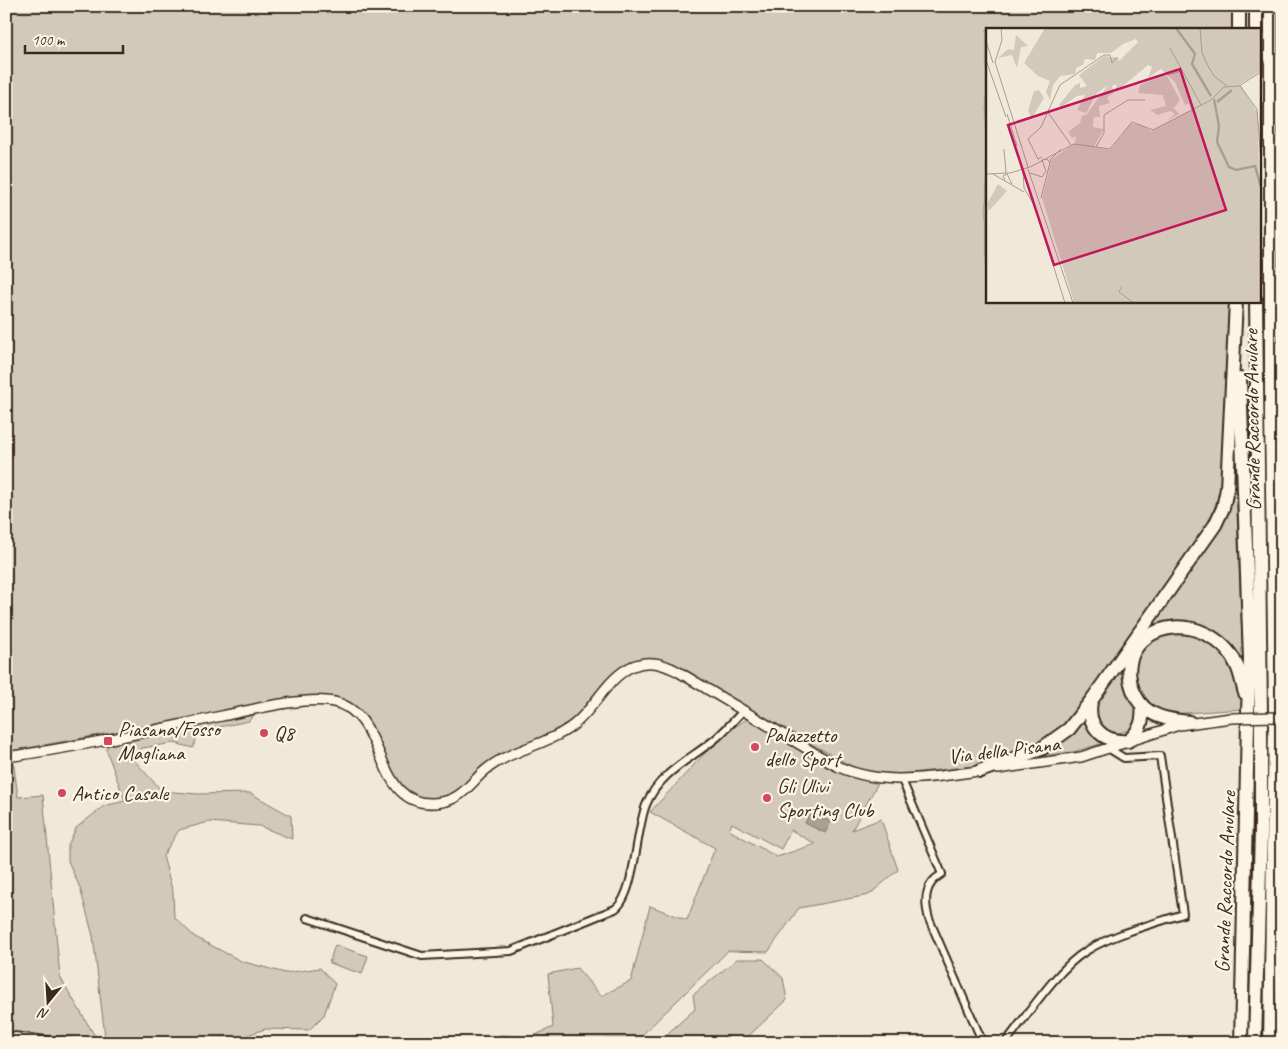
<svg xmlns="http://www.w3.org/2000/svg" width="1288" height="1049" font-family="Caveat,sans-serif">
	<style>
		.green { fill: #d2c9ba; stroke: #867a6c; fill-rule: evenodd }
		.water { fill: #aaa091; stroke: #7e7163 }
		.lines { fill: none; stroke-linecap: round; stroke-linejoin: round }
		.minor-casing { stroke: #3b2a1e; stroke-width: 10 }
		.secondary-casing { stroke: #3b2a1e; stroke-width: 12 }
		.motorway-casing { stroke: #3b2a1e; stroke-width: 16 }
		.minor { stroke: #fcf5e5; stroke-width: 6 }
		.secondary { stroke: #fcf5e5; stroke-width: 9 }
		.motorway { stroke: #fcf5e5; stroke-width: 12 }
		.secondary-bridge-casing { stroke: #3b2a1e; stroke-width: 12; stroke-linecap: butt }
		.secondary-bridge { stroke: #fcf5e5; stroke-width: 9 }
		.poi-dot { fill: #d1495b; stroke: #fcf5e5; stroke-width: 2 }
		.labels { text-anchor: middle; dominant-baseline: central; stroke-width: 4.5; stroke-linejoin: round; paint-order: stroke }
		.street-label { font-size: 21px; fill: #3b2a1e; stroke: #fcf5e5 }
		.poi-label { font-size: 21px; fill: #3b2a1e; stroke: #fcf5e5; text-anchor: start }
		.inset-river { fill: none; stroke: #aaa091; stroke-width: 2.5 }
		.inset-road { fill: none; stroke: #a89d8e; stroke-width: 1 }
		.view { fill: #c2185b; fill-opacity: 0.15; stroke: #c2185b; stroke-width: 2.5 }
		.inset-edge { fill: none; stroke: #3b2a1e; stroke-width: 2.5 }
	</style>
	<rect width="100%" height="100%" fill="#f0e9d9"/>
	<filter id="ink" filterUnits="userSpaceOnUse"><feTurbulence type="fractalNoise" baseFrequency=".02" numOctaves="2"/><feDisplacementMap in="SourceGraphic" scale="10" xChannelSelector="R" yChannelSelector="G"/><feConvolveMatrix kernelMatrix="1 2 1 2 8 2 1 2 1" color-interpolation-filters="sRGB"/></filter>
	<g filter="url(#ink)">
		<g class="green">
			<path d="M6 6H1232V29H987V301H1231L1222 484 1207 531 1068 723 1031 750 984 765 891 775 856 769 683 670 652 658 635 660 620 669 568 724 488 762 457 792 441 799 422 798 405 788 389 770 368 719 352 705 333 698 283 701 12 751 18 797 43 795 60 977 99 1043H6Z"/>
			<path d="M1234 435 1243 667 1238 658 1180 622 1162 623 1145 633 1216 534Z"/>
			<path d="M1173 630C1184 633 1197 635 1207 640 1232 653 1240 683 1243 709L1169 714 1151 707 1141 697 1134 679 1136 659 1146 642Z"/>
			<path d="M1129 654 1137 718 1129 730 1115 734 1099 727 1094 703Z"/>
			<path d="M1086 713 1093 734 1104 743 1073 752 1039 756Z"/>
			<path d="M254 714 249 721 199 731 193 748 174 743 142 748 133 759 162 791 198 794 250 793 291 816 292 839 259 826 209 822 179 830 163 856 173 893 174 917 195 937 241 961 285 973 320 968 335 984 324 1015 309 1030 265 1029 242 1037 182 1039 167 1043H116L105 1037 93 936 80 888 68 861V845L76 828 104 806 125 801 106 749 109 743 202 723Z"/>
			<path d="M753 715 878 783 852 830 881 819 898 870 869 895 799 908 768 952 728 951 638 1039H604L603 1043H498L500 1035 531 1037 553 1027 548 974 577 968 601 996 631 981 650 906 687 920 715 848 650 812 721 736ZM732 823 781 849 791 830 815 844 777 857 729 830Z"/>
			<path d="M335 945 368 956 362 974 329 963Z"/>
			<path d="M737 959H763L783 978 787 1000 741 1043H657L695 1009 693 995Z"/>
		</g>
		<path class="water" d="M810 812 831 822 825 833 805 823Z"/>
		<g class="lines">
			<defs>
				<g id="minor">
					<path d="M902 780 942 874C924 884 924 901 929 919L983 1043"/>
					<path d="M307 918 422 956 511 951 615 909C635 895 636 830 646 805 659 773 689 760 714 740 725 731 734 720 744 710"/>
					<path d="M6 1035 70 1043"/>
					<path d="M83 1043 98 1041"/>
					<path d="M1005 1043C1027 1016 1057 969 1086 951 1113 934 1153 924 1183 914L1160 756 1124 758 1108 748"/>
				</g>
				<g id="secondary">
					<path d="M6 757C79 747 150 731 222 716 251 710 305 696 334 702 391 714 371 815 442 802 464 798 472 780 488 768 513 749 547 745 572 726 594 710 607 677 633 666 649 659 663 664 677 671L831 763C879 789 933 777 985 770"/>
					<path d="M998 769 1081 757 1179 725 1231 718"/>
				</g>
				<g id="motorway">
					<path d="M1271 6V414L1275 713"/>
					<path d="M1239 29V6"/>
					<path d="M1256 29V6"/>
					<path d="M1256 301 1261 712"/>
					<path d="M1240 379 1250 659 1248 712"/>
					<path d="M1091 701C1086 725 1102 743 1128 741 1140 731 1144 721 1142 705"/>
					<path d="M1189 722C1174 720 1159 719 1146 709 1139 704 1136 697 1133 690 1115 644 1164 614 1204 633 1217 639 1230 650 1236 664 1241 673 1242 684 1245 693"/>
					<path d="M980 771 1041 749 1069 729 1091 701 1215 525 1223 508 1227 489 1236 301"/>
					<path d="M1241 1043 1248 722"/>
					<path d="M1255 1043 1261 831V723"/>
					<path d="M1270 1043 1275 723"/>
				</g>
			</defs>
			<use href="#minor" class="minor-casing"/>
			<use href="#secondary" class="secondary-casing"/>
			<use href="#motorway" class="motorway-casing"/>
			<use href="#minor" class="minor"/>
			<use href="#secondary" class="secondary"/>
			<use href="#motorway" class="motorway"/>
			<defs>
				<path id="secondary-bridge" d="M1231 718 1282 717"/>
			</defs>
			<use href="#secondary-bridge" class="secondary-bridge-casing"/>
			<use href="#secondary-bridge" class="secondary-bridge"/>
		</g>
	</g>
	<g class="poi-dot">
		<circle cx="264" cy="733" r="5"/>
		<rect x="103" y="736" width="10" height="10" rx="2.5"/>
		<circle cx="755" cy="747" r="5"/>
		<circle cx="62" cy="793" r="5"/>
		<circle cx="767" cy="798" r="5"/>
	</g>
	<g class="labels">
		<g class="street-label">
			<text transform="translate(1252 420) rotate(-91)">Grande Raccordo Anulare</text>
			<text transform="translate(1004 750) rotate(-7)">Via della Pisana</text>
			<text transform="translate(1225 882) rotate(-88)">Grande Raccordo Anulare</text>
		</g>
		<g class="poi-label">
			<text x="118" y="729">Piasana/Fosso<tspan x="118" dy="24">Magliana</tspan></text>
			<text x="274" y="733">Q8</text>
			<text x="765" y="735">Palazzetto<tspan x="765" dy="24">dello Sport</tspan></text>
			<text x="777" y="786">Gli Ulivi<tspan x="777" dy="24">Sporting Club</tspan></text>
			<text x="72" y="793">Antico Casale</text>
		</g>
	</g>
	<g transform="translate(986 28)">
		<rect width="275" height="275" fill="#f0e9d9"/>
		<path d="M59 0H275V43L254 56 272 85 275 275H88L56 170 66 131 89 115 90 108 86 110 82 104 94 95 96 88 101 86 122 57 110 66 100 85 91 82 99 67 91 68 75 79 73 77 89 57 94 55V60L101 58 93 47 118 28 133 30 132 34 152 14 150 11 137 16 125 25H111L109 32 99 31 97 37 90 40 89 46 74 48 67 57 64 72 60 64 64 53 52 48 38 35ZM162 37 166 39 162 50 175 41 189 54 199 77 203 76 205 82 165 103 154 96H144L124 122 108 119 118 101 107 99 108 89H114L113 78 124 75 121 69 128 65 126 58 130 56V64ZM30 7 42 18 35 19 31 40 26 27 12 30 22 21 28 22ZM177 47 181 48 194 72 188 80 193 86 181 93 189 86 184 83 172 87 164 82 180 78 177 67 152 65 154 57ZM53 62 58 70 46 90 42 83 48 63ZM12 156 21 163 3 183 1 176Z" fill="#d2c9ba" fill-rule="evenodd"/>
		<path class="inset-river" d="M190 0 209 26 206 36 225 68M228 71 233 98 231 114 243 139 250 142 269 138 275 159M231 74 246 62"/>
		<path class="inset-road" d="M15 0 16 12 9 34 42 139M214 0 216 25 222 38 228 48 241 58M0 13 7 35M184 20 215 77M0 32 20 89M181 47 196 43M254 58 271 81 275 134M61 83 85 117M21 86 31 118M28 114 36 141M110 119 118 105V87L142 72H159M18 121 20 145M56 129 52 131 42 111 55 99 74 57 118 27H124L126 35 131 29M42 141 87 275M37 142 38 160 49 179 79 275M44 145 56 149 60 143 56 132 61 131 64 135M0 146 24 145 44 139 88 116 124 121 146 94 167 102 225 72 238 59 253 58 275 44M7 146 38 164M19 152 17 148 21 146 26 156M55 170 65 131 75 121M136 258 133 264 148 275"/>
		<path class="view" d="M194 41 240 182 68 237 22 97Z"/>
		<rect width="275" height="275" class="inset-edge"/>
	</g>
	<rect width="1288" height="1049" fill="none" stroke="#fcf5e5" stroke-width="25"/>
	<rect x="12" y="12" width="1263" height="1024" fill="none" stroke="#3b2a1e" stroke-width="2" filter="url(#ink)"/>
	<g transform="translate(48 1002) rotate(198)" stroke="#fcf5e5" stroke-width="4" paint-order="stroke">
	<path d="M0-4L9 19L0 12L-9 19Z" fill="#3b2a1e"/>
	<text y="-8" font-size="14" font-weight="bold" text-anchor="middle" fill="#3b2a1e">N</text>
	</g>
	<path d="M25 45v8h98v-8" fill="none" stroke="#3b2a1e" stroke-width="2.5"/>
	<text x="32" y="45" font-size="15" fill="#3b2a1e" stroke="#fcf5e5" stroke-width="4" paint-order="stroke">100 m</text>
</svg>
